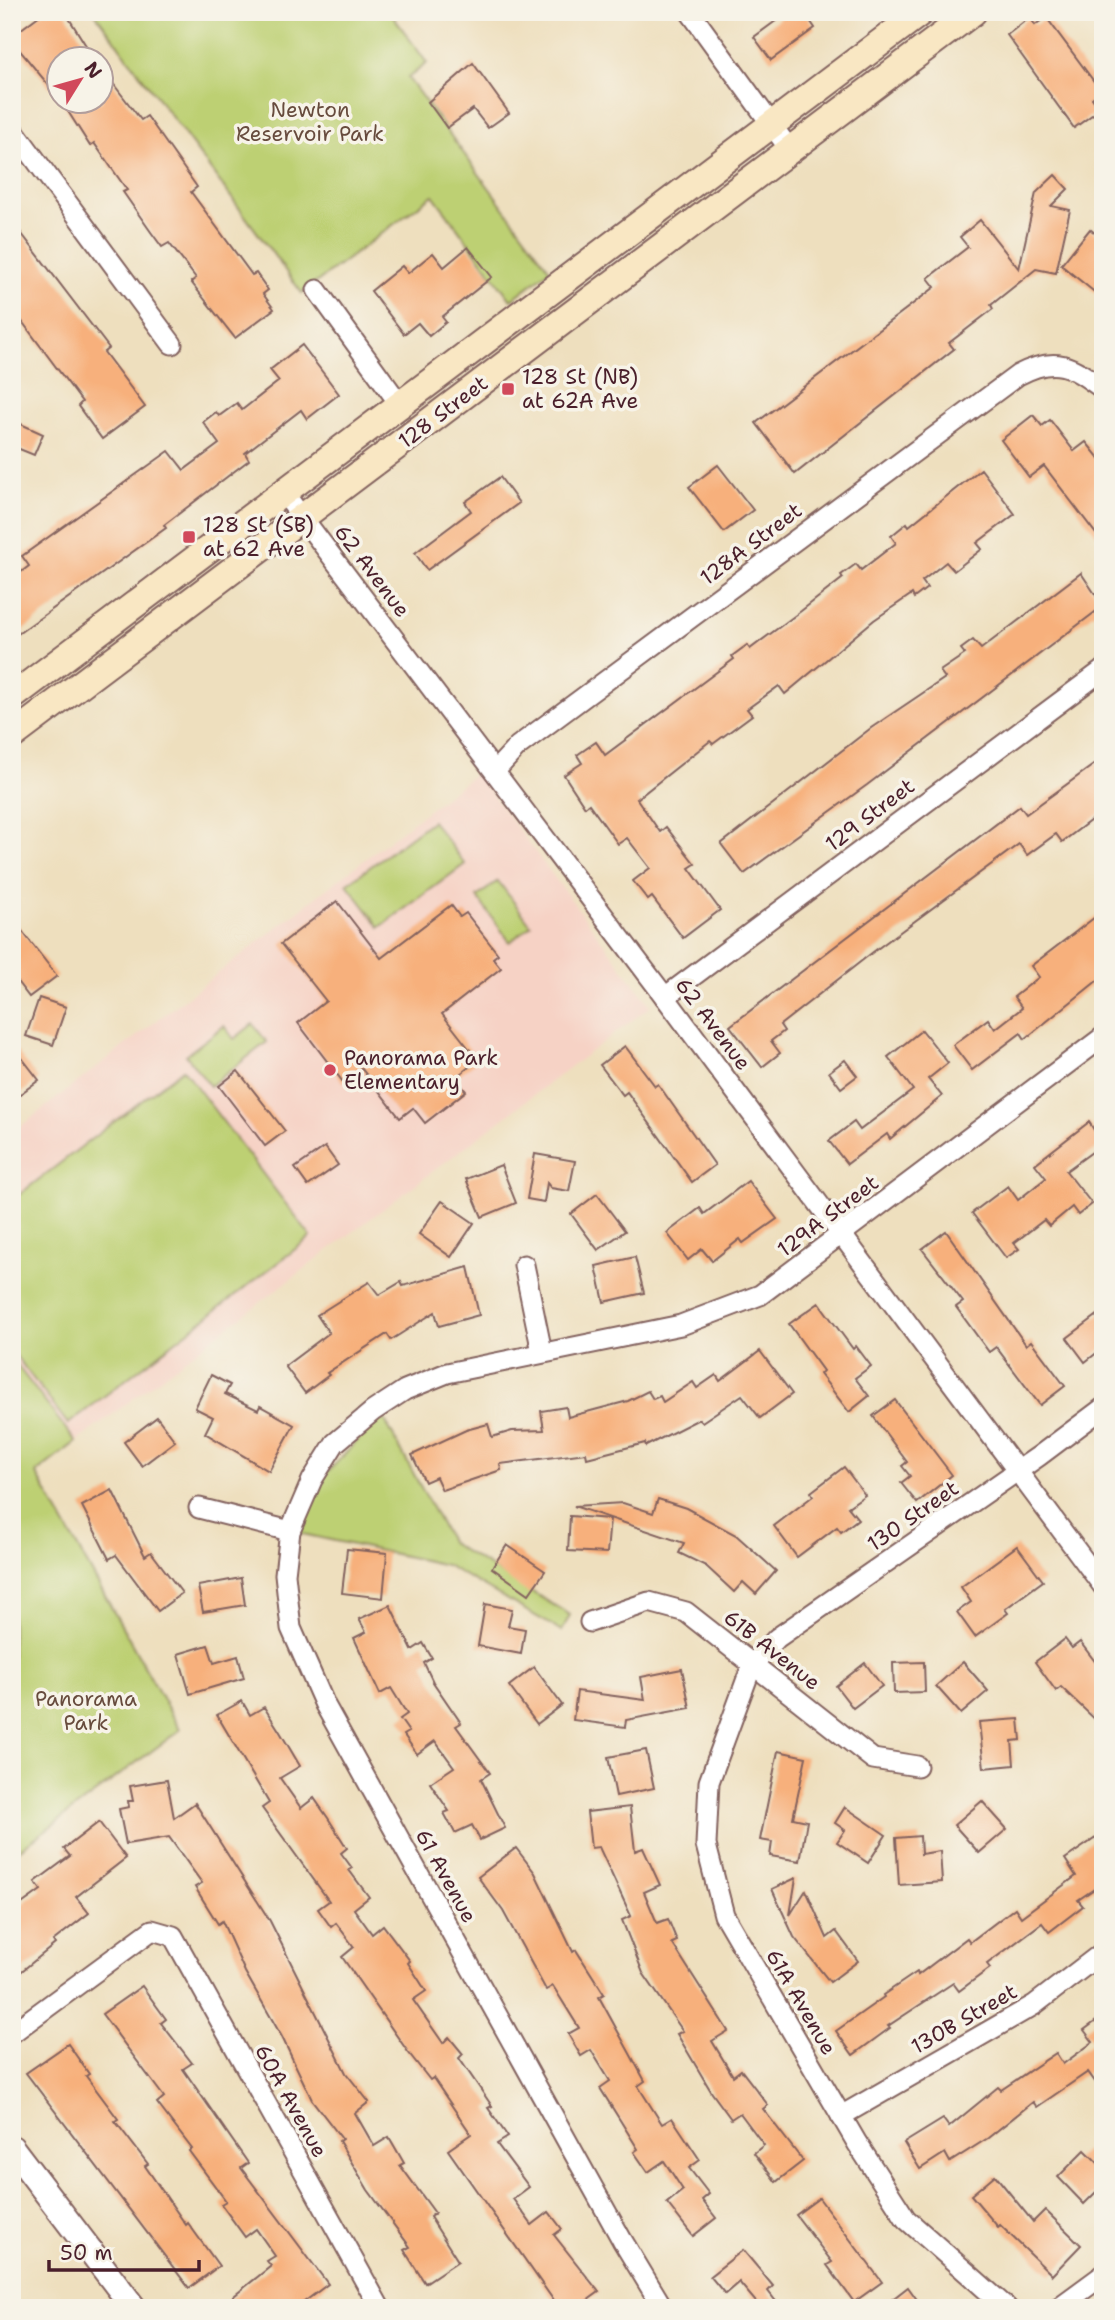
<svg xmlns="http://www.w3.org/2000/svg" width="1115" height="2320" font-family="'Shantell Sans',sans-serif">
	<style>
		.built { fill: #f6d2c5 }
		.green { fill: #bdd073; stroke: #84784f; stroke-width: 2 }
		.building { fill: #f7b07c }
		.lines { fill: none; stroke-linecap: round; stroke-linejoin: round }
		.minor-casing { stroke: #83625e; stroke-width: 23 }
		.tertiary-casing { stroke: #83625e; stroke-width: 28 }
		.secondary-casing { stroke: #83625e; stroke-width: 30 }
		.minor { stroke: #fff; stroke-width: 19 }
		.tertiary { stroke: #fff; stroke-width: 24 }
		.secondary { stroke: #f9e7c3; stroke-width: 26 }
		.poi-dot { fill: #d1495b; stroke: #f7f3e8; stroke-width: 2.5 }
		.labels { text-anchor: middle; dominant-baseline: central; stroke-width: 7; stroke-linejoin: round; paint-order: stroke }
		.park-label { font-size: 21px; fill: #674b3d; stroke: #f7f3e8 }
		.poi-label { font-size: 21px; fill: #4a1f2b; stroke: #f7f3e8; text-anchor: start }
		.street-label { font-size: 21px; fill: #4a1f2b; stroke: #f7f3e8 }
	</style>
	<rect width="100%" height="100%" fill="#f7f3e8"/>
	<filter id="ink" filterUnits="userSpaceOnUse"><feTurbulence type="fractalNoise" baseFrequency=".0143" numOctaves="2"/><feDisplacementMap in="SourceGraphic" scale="14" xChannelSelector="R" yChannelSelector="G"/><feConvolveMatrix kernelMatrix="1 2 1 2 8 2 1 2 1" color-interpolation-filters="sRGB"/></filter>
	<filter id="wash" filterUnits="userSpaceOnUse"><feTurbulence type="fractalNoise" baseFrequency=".00686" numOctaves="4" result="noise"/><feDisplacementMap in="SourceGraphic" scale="28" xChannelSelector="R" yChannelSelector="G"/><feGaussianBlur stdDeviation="1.57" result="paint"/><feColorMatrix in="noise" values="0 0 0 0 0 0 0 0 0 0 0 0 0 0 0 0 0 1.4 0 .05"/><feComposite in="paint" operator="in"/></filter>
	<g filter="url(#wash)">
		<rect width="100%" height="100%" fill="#eedfbe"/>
		<path class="built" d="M476 773 651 1006 76 1442 12 1359V1133Z"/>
		<g class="green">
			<path d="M94 12H390L427 63 408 78 550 270 511 300 433 195 302 293Z"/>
			<path d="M432 821 465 864 380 927 347 884Z"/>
			<path d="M498 881 531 925 510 942 477 897Z"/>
			<path d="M253 1024 267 1042 210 1086 186 1055 224 1026 234 1039Z"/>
			<path d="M183 1069 311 1237 68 1424 12 1351V1200Z"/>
			<path d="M12 1359 76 1442 36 1473 180 1730 12 1855Z"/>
			<path d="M382 1415 451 1543 570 1615 562 1631 446 1565 298 1533 316 1484Z"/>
		</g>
		<g id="blocks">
			<g class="building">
				<path d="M44 12H65L95 60H60V99L12 41V36Z"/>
				<path d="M788 12H804L815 28 771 60 754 37Z"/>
				<path d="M1030 17 1035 25 1046 17 1101 91 1092 98 1100 109 1074 128 1007 35Z"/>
				<path d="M473 63 509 113 488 128 473 109 447 128 428 102Z"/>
				<path d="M102 69 141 120 147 116 197 187 191 192 252 275 256 273 268 290 263 294 274 309 235 338 191 282 196 278 169 243 162 247 151 232 123 192 127 190 94 143 90 146 62 102H102Z"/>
				<path d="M1055 175 1068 189 1051 206 1070 210 1056 273 1036 269 991 305 993 309 949 343 954 349 795 474 756 423 935 287 928 278 968 247 960 237 980 220 1019 269 1036 193Z"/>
				<path d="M12 221 109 348 104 352 145 407 102 439 78 406 82 402 12 308Z"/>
				<path d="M1090 229 1103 240V299L1061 265Z"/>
				<path d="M468 247 492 277 442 317 446 322 429 336 418 323 404 334 371 291 402 266 408 273 433 253 444 267Z"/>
				<path d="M302 345 339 394 307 419 301 410 245 453 249 460 164 525 166 528 12 638V579L29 566 22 556 169 451 184 470 219 444 203 422 216 412 219 416 237 403 242 410 279 381 270 370Z"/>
				<path d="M1033 415 1042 426 1050 420 1074 451 1086 442 1103 463V543L1044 466 1029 477 1001 440Z"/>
				<path d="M12 420 43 434 34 455 12 446Z"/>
				<path d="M718 465 753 510 724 532 689 487Z"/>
				<path d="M981 469 1015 514 977 543 982 549 954 571 946 562 922 581 927 588 914 598 912 594 874 620 785 694 779 686 747 709 752 715 713 744 710 741 637 799 660 832 666 827 695 864 689 868 720 910 683 938 652 897 648 900 633 881 650 868 627 838 618 844 589 804 585 807 564 775 582 763 577 755 596 742 605 755 734 659 732 656 747 645 750 649 801 611 843 578 841 575 856 564 861 570 896 543 891 536 907 523 909 526Z"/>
				<path d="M500 477 519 503 427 570 415 553 471 511 465 502Z"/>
				<path d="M1081 573 1103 606 867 785 744 874 721 844 871 728 945 678 940 671 965 654 961 649 973 640 981 649Z"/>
				<path d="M1103 758V811L1062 842 1056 834 1027 855 1019 844 873 952 780 1025 784 1031 771 1041 780 1053 762 1067 730 1026 1020 806 1026 814Z"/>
				<path d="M337 901 381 958 451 905 460 917 466 913 498 954 493 958 501 968 442 1014 478 1060 455 1078 466 1091 425 1123 413 1108 400 1118 361 1068 343 1082 298 1023 326 1001 281 944Z"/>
				<path d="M1103 911V976L1025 1039 1021 1033 972 1070 953 1045 988 1019 995 1029 1022 1008 1014 997 1039 977 1031 966Z"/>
				<path d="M12 918 57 976 29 997 12 975Z"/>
				<path d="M39 998 66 1007 53 1045 26 1036Z"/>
				<path d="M922 1030 948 1063 928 1079 942 1096 890 1139 887 1134 847 1164 829 1141 854 1122 860 1130 913 1090 888 1057Z"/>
				<path d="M12 1045 39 1080 12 1100Z"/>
				<path d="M625 1046 655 1086 658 1084 715 1165 692 1182 627 1092 623 1095 600 1065Z"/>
				<path d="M845 1060 857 1076 841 1088 829 1072Z"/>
				<path d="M238 1071 285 1131 265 1146 219 1086Z"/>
				<path d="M1089 1122 1103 1144 1066 1171 1092 1204 1078 1215 1072 1207 1049 1226 1044 1220 1014 1243 1019 1249 1006 1258 972 1213 1008 1186 1018 1200 1046 1178 1035 1164Z"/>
				<path d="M325 1147 338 1165 308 1186 295 1168Z"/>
				<path d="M535 1154 575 1161 569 1191 551 1188 547 1183 544 1202 527 1199Z"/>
				<path d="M501 1165 516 1203 482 1217 466 1179Z"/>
				<path d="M748 1181 777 1219 743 1243 740 1239 712 1261 702 1249 688 1260 667 1233 700 1208 704 1214Z"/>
				<path d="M597 1194 625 1231 598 1250 571 1214Z"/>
				<path d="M442 1201 474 1223 451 1257 419 1234Z"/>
				<path d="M946 1231 1026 1345 1031 1341 1065 1386 1040 1405 996 1347 989 1352 956 1307 963 1302 922 1249Z"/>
				<path d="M635 1257 644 1293 604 1302 596 1266Z"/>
				<path d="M468 1267 479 1315 439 1326 435 1312 391 1340 387 1334 327 1373 329 1375 305 1393 285 1366 329 1333 317 1315 369 1282 379 1295 401 1282 403 1286Z"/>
				<path d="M819 1303 853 1349 856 1346 871 1366 855 1378 869 1396 849 1412 820 1374 823 1371 789 1324Z"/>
				<path d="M1103 1311V1348L1085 1362 1067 1338Z"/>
				<path d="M760 1351 792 1394 760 1418 742 1395 702 1422 699 1419 646 1446 645 1443 587 1458 586 1453 500 1464 501 1470 442 1490 436 1477 425 1482 412 1455 466 1430 488 1424 492 1437 512 1431 544 1430 541 1411 566 1407 568 1417 628 1401 648 1391 653 1399 660 1396 663 1402 693 1382 697 1388 716 1375 720 1381Z"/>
				<path d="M211 1375 230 1385 225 1394 258 1410 260 1406 294 1425 269 1471 205 1433 213 1417 195 1408Z"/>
				<path d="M895 1400 952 1475 917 1503 901 1483 910 1476 902 1466 907 1462 873 1416Z"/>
				<path d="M157 1417 175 1441 142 1466 124 1442Z"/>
				<path d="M844 1467 865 1495 848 1507 858 1519 841 1532 837 1527 797 1557 774 1526 813 1496 811 1492Z"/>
				<path d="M112 1490 145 1556 151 1552 182 1593 158 1611 116 1555 109 1559 82 1506Z"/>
				<path d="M658 1499 686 1508 736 1535 776 1571 756 1594 743 1582 734 1592 706 1566 679 1553 684 1543 574 1506 623 1503 653 1513Z"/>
				<path d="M570 1516 610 1519 607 1553 568 1551Z"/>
				<path d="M507 1545 545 1571 529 1594 492 1568Z"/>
				<path d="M1017 1546 1043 1581 1005 1609 1008 1613 975 1637 957 1612 971 1602 961 1587Z"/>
				<path d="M347 1549 387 1553 383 1598 342 1593Z"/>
				<path d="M241 1578 245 1605 203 1612 198 1586Z"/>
				<path d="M485 1604 512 1609 508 1626 525 1629 521 1654 478 1646Z"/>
				<path d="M390 1605 412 1650 423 1643 432 1658 424 1663 433 1682 461 1723 456 1726 490 1773 481 1779 505 1828 480 1840 472 1825 455 1833 444 1813 449 1811 430 1783 454 1767 435 1741 417 1754 404 1735 409 1732 400 1719 407 1714 391 1688 380 1694 354 1638 366 1632 359 1619Z"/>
				<path d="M1065 1639 1072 1648 1080 1642 1103 1672V1727L1061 1687 1056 1691 1035 1662Z"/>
				<path d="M208 1645 214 1663 238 1656 244 1678 190 1694 178 1654Z"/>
				<path d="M924 1662 925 1692 894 1693 893 1663Z"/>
				<path d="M963 1662 988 1691 961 1714 936 1686Z"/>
				<path d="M865 1663 882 1686 853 1708 836 1686Z"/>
				<path d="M534 1667 562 1705 537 1724 509 1686Z"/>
				<path d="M682 1669 690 1708 626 1720 625 1727 573 1720 577 1691 645 1700 641 1677Z"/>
				<path d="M242 1701 250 1715 264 1707 280 1732 300 1766 280 1778 301 1808 314 1798 328 1818 347 1848 341 1853 352 1868 349 1870 369 1897 354 1909 372 1934 383 1925 410 1961 408 1963 426 1991 413 2000 443 2043 449 2037 463 2054 459 2058 492 2106 488 2108 508 2137 497 2144 529 2187 513 2199 532 2225 549 2212 562 2229 554 2235 599 2292 577 2308H559L448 2150 471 2134 433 2078 430 2080 408 2052 342 1957 354 1947 336 1923 331 1927 318 1909 329 1901 262 1808 269 1803 217 1715Z"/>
				<path d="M1019 1719 1021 1740 1012 1741 1014 1765 984 1768 979 1722Z"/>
				<path d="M646 1750 654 1788 616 1796 608 1757Z"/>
				<path d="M778 1751 806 1757 793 1818 807 1821 800 1861 770 1856 772 1842 760 1840Z"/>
				<path d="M167 1780 174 1818 195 1803 270 1921 346 2073 369 2102 355 2113 374 2146 389 2137 404 2163 400 2165 435 2213 430 2217 458 2261 425 2283 404 2250 410 2247 368 2190 339 2141 342 2139 312 2100 282 2037 245 1972 222 1921 218 1924 195 1887 202 1883 169 1837 126 1844 119 1809 129 1807 128 1801H133L130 1786Z"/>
				<path d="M982 1801 1007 1829 979 1853 954 1825Z"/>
				<path d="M630 1807 635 1851 643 1848 660 1885 644 1892 657 1923 668 1919 677 1941 672 1943 728 2031 712 2041 733 2076 741 2070 768 2105 763 2109 803 2161 776 2182 754 2153 764 2145 740 2113 731 2119 712 2093 677 2034 683 2031 643 1973 622 1920 631 1916 599 1847 591 1848 587 1812Z"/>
				<path d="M845 1807 886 1835 868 1863 837 1842 845 1830 835 1823Z"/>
				<path d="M99 1822 126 1858 76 1897 89 1913 53 1941 55 1944 12 1979V1911L41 1890 35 1882 70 1856 64 1849Z"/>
				<path d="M1103 1833V1883L1078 1900 1083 1906 1049 1932 1042 1923 987 1964 990 1968 959 1991 953 1983 888 2026 890 2028 853 2055 836 2031 884 1997 883 1995 917 1972 918 1975 967 1938 970 1942 1015 1908 1021 1917 1076 1876 1065 1859Z"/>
				<path d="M920 1836 921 1854 940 1851 942 1882 899 1885 896 1838Z"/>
				<path d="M516 1848 535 1873 573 1952 576 1950 604 1994 599 1997 645 2081 638 2086 662 2124 672 2118 700 2160 689 2168 709 2194 702 2200 716 2218 693 2236 667 2203 683 2190 664 2161 648 2172 634 2152 638 2149 600 2088 610 2081 591 2050 581 2056 568 2034 579 2028 553 1986 546 1990 503 1911 478 1877Z"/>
				<path d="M796 1878 790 1915 806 1890 827 1938 836 1931 858 1961 830 1982 794 1937 772 1889Z"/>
				<path d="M142 1986 166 2019 161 2023 192 2063 183 2069 248 2163 241 2168 328 2284 296 2308H219L271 2266 267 2261 275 2256 256 2229 245 2237 221 2204 226 2201 189 2151 192 2149 157 2103 164 2097 102 2014Z"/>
				<path d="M1103 2016V2093L1088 2072 1037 2107 1033 2102 988 2138 950 2162 945 2153 920 2169 904 2143 943 2119 949 2127 998 2087 1001 2090 1056 2053 1063 2064 1093 2042 1084 2030Z"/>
				<path d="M68 2044 89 2074 86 2076 118 2119 115 2121 148 2164 145 2166 186 2225 188 2223 219 2266 189 2288 26 2073Z"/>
				<path d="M1085 2150 1103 2168V2185L1084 2204 1058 2177Z"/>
				<path d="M995 2175 1033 2222 1045 2210 1081 2245 1052 2275 1000 2225 998 2227 971 2195Z"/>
				<path d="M819 2198 882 2282 854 2302 827 2265 832 2262 796 2215Z"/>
				<path d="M743 2250 773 2286 768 2291 781 2308H761L739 2282 725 2294 710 2276Z"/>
				<path d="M908 2287 923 2308H881Z"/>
			</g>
		</g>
	</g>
	<g filter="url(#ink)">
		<use href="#blocks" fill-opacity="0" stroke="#83625e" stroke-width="2"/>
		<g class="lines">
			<defs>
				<g id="minor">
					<path d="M690 12 790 150"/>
					<path d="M12 128 172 344"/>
					<path d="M317 290 401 406"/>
					<path d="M283 492 665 997 1103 1586"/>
					<path d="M495 771 518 746 1018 375C1056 355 1070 365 1103 389"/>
					<path d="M665 997 1103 670"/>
					<path d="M524 1265 542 1352"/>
					<path d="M199 1508 290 1531"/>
					<path d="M590 1622 649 1602 686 1612 873 1759 917 1766"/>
					<path d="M12 2033 152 1930 173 1936 380 2308"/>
					<path d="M841 2116 1034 2005 1103 1952"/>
					<path d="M663 2308 622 2240 325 1705 291 1628 285 1574 290 1531 312 1480 335 1443 373 1411 405 1390 447 1373 681 1325 760 1295 1103 1037"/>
					<path d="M1007 2308 906 2219 857 2143 724 1915 706 1845 709 1782 752 1665 777 1638 1039 1456 1103 1408"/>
					<path d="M1058 2308 1103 2275"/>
				</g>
				<path id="tertiary" d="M12 2148 134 2308"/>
				<g id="secondary">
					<path d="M12 697 921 12"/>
					<path d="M12 736 973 12"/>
				</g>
			</defs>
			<use href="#minor" class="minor-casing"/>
			<use href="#tertiary" class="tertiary-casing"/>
			<use href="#secondary" class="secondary-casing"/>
			<use href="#minor" class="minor"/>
			<use href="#tertiary" class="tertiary"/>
			<use href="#secondary" class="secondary"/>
		</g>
	</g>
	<g class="poi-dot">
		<rect x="501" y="382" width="14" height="14" rx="3.5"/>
		<rect x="182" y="530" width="14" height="14" rx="3.5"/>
		<circle cx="330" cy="1070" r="7"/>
	</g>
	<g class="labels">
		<g class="park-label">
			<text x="310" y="110">Newton<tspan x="310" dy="24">Reservoir Park</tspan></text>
			<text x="86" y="1699">Panorama<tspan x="86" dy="24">Park</tspan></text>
		</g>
		<g class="poi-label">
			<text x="522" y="377">128 St (NB)<tspan x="522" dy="24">at 62A Ave</tspan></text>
			<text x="203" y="525">128 St (SB)<tspan x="203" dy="24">at 62 Ave</tspan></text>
			<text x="344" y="1058">Panorama Park<tspan x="344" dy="24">Elementary</tspan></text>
		</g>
		<g class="street-label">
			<text transform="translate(443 412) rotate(-37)">128 Street</text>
			<text transform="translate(751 544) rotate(-37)">128A Street</text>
			<text transform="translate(372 571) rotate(53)">62 Avenue</text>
			<text transform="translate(870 815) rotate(-37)">129 Street</text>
			<text transform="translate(713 1024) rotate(53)">62 Avenue</text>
			<text transform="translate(828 1216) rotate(-37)">129A Street</text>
			<text transform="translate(913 1516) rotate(-35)">130 Street</text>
			<text transform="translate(772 1650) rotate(38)">61B Avenue</text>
			<text transform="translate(446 1876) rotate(61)">61 Avenue</text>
			<text transform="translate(801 2002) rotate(60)">61A Avenue</text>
			<text transform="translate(964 2019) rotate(-30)">130B Street</text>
			<text transform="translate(291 2101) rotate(61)">60A Avenue</text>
		</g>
	</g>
	<rect width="1115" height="2320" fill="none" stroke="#f7f3e8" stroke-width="42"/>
	<g transform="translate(80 80) rotate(53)"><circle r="33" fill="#f7f3e8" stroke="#b29e9c" stroke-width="2"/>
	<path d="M0-5L12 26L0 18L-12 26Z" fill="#d1495b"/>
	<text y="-10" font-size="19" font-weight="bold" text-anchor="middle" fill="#4a1f2b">N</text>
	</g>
	<path d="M49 2260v10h150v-10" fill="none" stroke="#4a1f2b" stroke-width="3.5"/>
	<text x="60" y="2260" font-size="21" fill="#4a1f2b" stroke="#f7f3e8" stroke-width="5" paint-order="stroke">50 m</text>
</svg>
